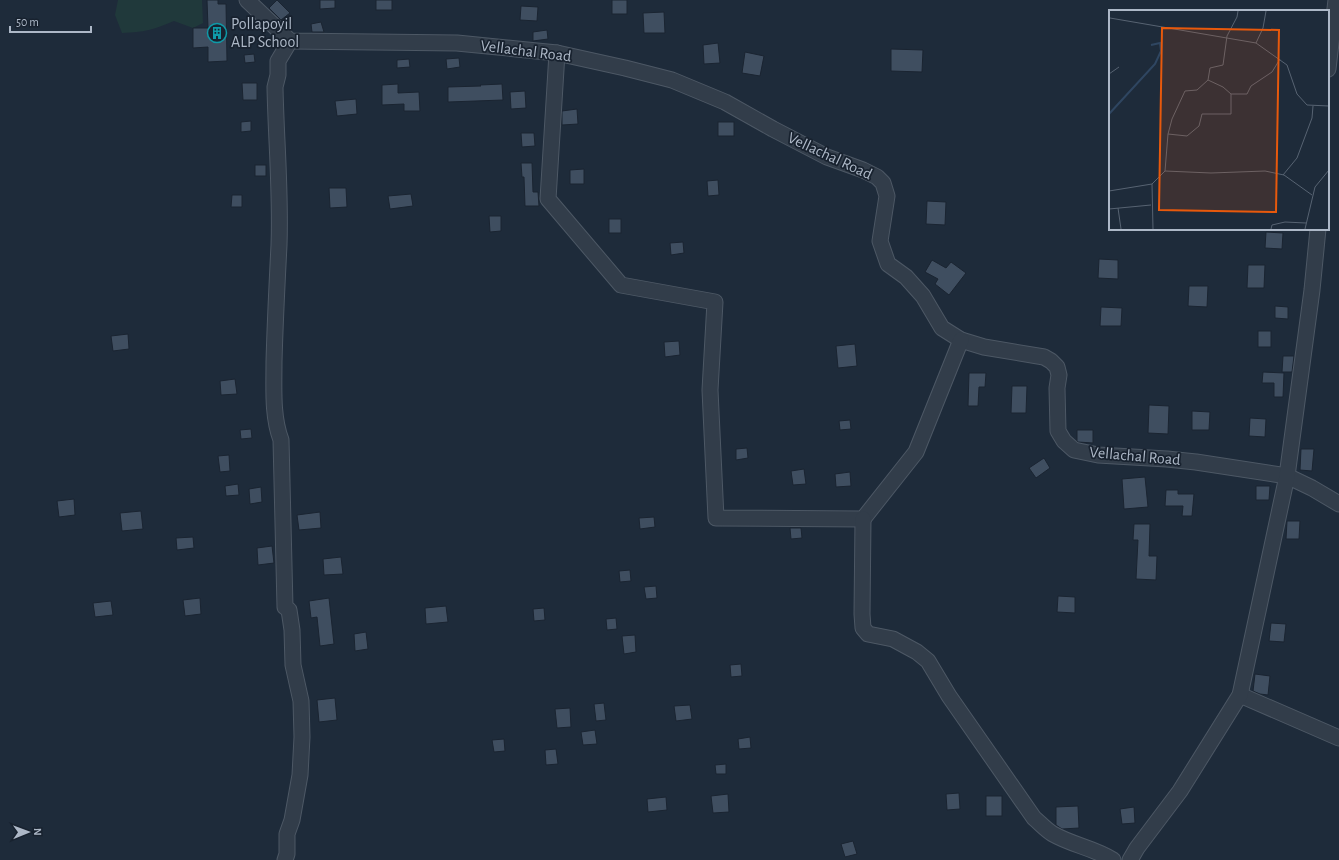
<svg xmlns="http://www.w3.org/2000/svg" width="1339" height="860" font-family="'Alegreya Sans',sans-serif">
	<style>
		.green { fill: #20393b }
		.building { fill: #3f4e60; stroke: #1a2431 }
		.lines { fill: none; stroke-linecap: round; stroke-linejoin: round }
		.minor-casing { stroke: #4d5865; stroke-width: 17 }
		.minor { stroke: #323d4a; stroke-width: 15 }
		.labels { text-anchor: middle; dominant-baseline: central; stroke-width: 3.5; stroke-linejoin: round; paint-order: stroke }
		.poi-label { font-size: 16px; fill: #adb8c7; stroke: #18222f; text-anchor: start }
		.street-label { font-size: 16px; fill: #adb8c7; stroke: #18222f }
		.inset-river { fill: none; stroke: #2f4661; stroke-width: 2 }
		.inset-road { fill: none; stroke: #576372; stroke-width: 1 }
		.view { fill: #e8590c; fill-opacity: 0.15; stroke: #e8590c; stroke-width: 2 }
		.inset-edge { fill: none; stroke: #adb8c7; stroke-width: 2 }
	</style>
	<rect width="100%" height="100%" fill="#1e2b3a"/>
	<path class="green" d="M118 0H202L203 23 193 28 174 21C153 30 145 32 122 33L115 15Z"/>
	<g class="building">
		<path d="M207 0H218V4H226L227 61 208 62V47L193 48V28H208Z"/>
		<path d="M277 0 290 13 281 20 269 8Z"/>
		<path d="M320 0H335V8L320 9Z"/>
		<rect x="376" y="0" width="16" height="10"/>
		<rect x="612" y="0" width="15" height="14"/>
		<path d="M521 6 538 7 537 21 520 20Z"/>
		<path d="M664 12 665 33H644L643 13Z"/>
		<path d="M321 22 324 32H312L311 24Z"/>
		<path d="M547 30 548 39 533 41V32Z"/>
		<path d="M718 43 720 63 704 64 703 45Z"/>
		<path d="M891 49 923 50 922 72 891 71Z"/>
		<path d="M745 52 764 56 760 76 742 73Z"/>
		<path d="M254 54 255 62 245 63 244 55Z"/>
		<path d="M459 58 460 67 447 69 446 59Z"/>
		<path d="M409 59 410 67 397 68V60Z"/>
		<path d="M242 83H257V100H243Z"/>
		<path d="M398 84V93L419 92 420 111H404V104L382 105V85Z"/>
		<path d="M502 84 503 100 448 102V87L481 86 480 85Z"/>
		<path d="M525 91 526 108 511 109 510 92Z"/>
		<path d="M356 99 357 114 337 116 335 101Z"/>
		<path d="M577 109 578 124 562 125V111Z"/>
		<path d="M251 121V131L241 132V122Z"/>
		<rect x="718" y="122" width="16" height="14"/>
		<path d="M521 133H534L535 146 522 147Z"/>
		<path d="M521 163H532L533 192H538L539 206H525L524 177H522Z"/>
		<rect x="255" y="165" width="11" height="11"/>
		<path d="M584 169V184H570V170Z"/>
		<path d="M718 180 719 195 708 196 707 181Z"/>
		<path d="M329 188H346L347 207 330 208Z"/>
		<path d="M411 194 413 206 390 209 388 196Z"/>
		<path d="M232 195H242V207H231Z"/>
		<path d="M927 201 946 202 945 225 926 224Z"/>
		<path d="M489 216H501V231L490 232Z"/>
		<rect x="609" y="219" width="12" height="14"/>
		<path d="M1266 232 1283 233 1282 249 1265 248Z"/>
		<path d="M683 242 684 253 671 255 670 243Z"/>
		<path d="M1099 259 1118 260V279L1098 278Z"/>
		<path d="M932 260 946 268 951 262 966 273 949 295 935 284 938 279 925 272Z"/>
		<path d="M1248 265H1265L1264 288H1247Z"/>
		<path d="M1189 286H1208L1207 307 1188 306Z"/>
		<path d="M1275 306 1288 307V319L1275 318Z"/>
		<path d="M1101 307 1122 308 1121 326H1100Z"/>
		<rect x="1258" y="331" width="13" height="16"/>
		<path d="M128 334 129 349 113 351 111 336Z"/>
		<path d="M679 341 680 355 665 357 664 342Z"/>
		<path d="M855 344 857 366 838 368 836 346Z"/>
		<path d="M1283 356H1294L1292 372H1282Z"/>
		<path d="M1263 372 1284 373 1283 397H1274V383H1262Z"/>
		<path d="M969 373H986L985 387H979L978 406H968Z"/>
		<path d="M235 379 237 394 221 395 220 381Z"/>
		<path d="M1012 386H1027L1026 413H1011Z"/>
		<path d="M1149 405 1169 406 1168 434 1148 433Z"/>
		<path d="M1192 411 1210 412 1209 430H1192Z"/>
		<path d="M1250 418 1266 419 1265 437 1249 436Z"/>
		<path d="M850 420 851 429 840 430 839 421Z"/>
		<path d="M251 429 252 438 241 439 240 430Z"/>
		<path d="M1077 430H1093V443L1078 442 1077 441Z"/>
		<path d="M747 448 748 458 736 460V449Z"/>
		<path d="M1301 449H1314L1312 471 1300 470Z"/>
		<path d="M229 455 230 471 220 472 218 456Z"/>
		<path d="M1044 458 1050 468 1036 478 1029 468Z"/>
		<path d="M804 469 806 484 793 485 791 471Z"/>
		<path d="M850 472 851 486 836 487 835 474Z"/>
		<path d="M1145 477 1148 507 1124 509 1122 479Z"/>
		<path d="M238 484 239 495 226 496 225 486Z"/>
		<path d="M1256 486H1270L1269 500H1256Z"/>
		<path d="M261 487 262 502 250 504 249 489Z"/>
		<path d="M1166 490H1178V494H1194L1192 516H1182L1183 506H1165Z"/>
		<path d="M74 499 75 515 59 517 57 501Z"/>
		<path d="M141 511 143 529 122 531 120 513Z"/>
		<path d="M320 512 321 528 299 530 297 515Z"/>
		<path d="M654 517 655 527 640 529 639 518Z"/>
		<path d="M1287 521H1300L1299 539H1286Z"/>
		<path d="M1134 524H1150L1149 556H1157L1156 580 1136 579 1138 540H1133Z"/>
		<path d="M790 528H801L802 538 791 539Z"/>
		<path d="M193 537 194 548 177 550 176 538Z"/>
		<path d="M272 546 274 563 258 565 257 548Z"/>
		<path d="M341 557 343 574 324 575 323 559Z"/>
		<path d="M630 570 631 581 620 582 619 571Z"/>
		<path d="M656 586 657 598 646 599 644 587Z"/>
		<path d="M1058 596 1075 597V613L1057 612Z"/>
		<path d="M200 598 201 614 185 616 183 600Z"/>
		<path d="M329 598 334 644 320 646 317 617 311 618 309 601Z"/>
		<path d="M111 601 113 615 95 617 93 603Z"/>
		<path d="M446 606 448 622 426 624 425 608Z"/>
		<path d="M544 608 545 620 534 621 533 609Z"/>
		<path d="M616 618 617 629 607 630 606 619Z"/>
		<path d="M1271 623 1286 624 1284 642 1269 641Z"/>
		<path d="M366 632 368 649 355 651 354 634Z"/>
		<path d="M635 635 636 652 624 654 622 636Z"/>
		<path d="M741 664 742 676 731 677 730 665Z"/>
		<path d="M1255 674 1270 676 1268 695 1260 694 1253 691Z"/>
		<path d="M335 698 337 720 319 722 317 700Z"/>
		<path d="M604 703 606 720 596 721 594 704Z"/>
		<path d="M690 705 692 719 676 721 674 706Z"/>
		<path d="M570 708 571 727 557 728 555 709Z"/>
		<path d="M595 730 597 744 583 745 581 732Z"/>
		<path d="M750 737 751 748 739 749 738 739Z"/>
		<path d="M504 739 505 751 494 752 492 740Z"/>
		<path d="M556 749 558 764 546 765 545 750Z"/>
		<path d="M726 764V774H716L715 765Z"/>
		<path d="M959 793 960 809 947 810 946 794Z"/>
		<path d="M728 794 729 812 713 813 711 796Z"/>
		<rect x="986" y="796" width="16" height="20"/>
		<path d="M666 797 667 810 648 812 647 799Z"/>
		<path d="M1078 806 1079 828 1062 829 1056 825V807Z"/>
		<path d="M1134 807 1135 823 1122 824 1120 809Z"/>
		<path d="M853 841 857 854 845 857 841 844Z"/>
	</g>
	<g class="lines">
		<defs>
			<g id="minor">
				<path d="M247 0 290 41 457 43 557 53 625 68 672 80 725 102 773 129 827 157 863 170 877 177 883 183 887 196 880 241 888 264 906 277 923 296 942 328 961 340 984 347 1044 357 1051 361 1057 367 1059 375 1057 388 1058 431 1064 441 1074 450 1098 455 1167 459 1196 462 1287 476 1312 488 1339 504"/>
				<path d="M557 53 548 199 621 285 715 302 710 390 716 518 863 519 916 452 961 340"/>
				<path d="M1328 69 1336 0"/>
				<path d="M863 519 862 614 863 628 868 634 893 639 917 652 928 661 949 696 1034 818C1040 823 1046 830 1053 834 1072 845 1094 848 1113 860"/>
				<path d="M1240 695 1339 738"/>
				<path d="M285 860 287 854V834L292 820 300 775 302 737 301 701 293 665 292 630 289 610 285 607 281 440C272 416 274 388 274 362 275 323 277 284 279 245 281 192 276 140 275 87L278 75V61L290 41"/>
				<path d="M1130 860 1137 848 1180 791 1240 695 1287 476 1312 290 1318 229"/>
			</g>
		</defs>
		<use href="#minor" class="minor-casing"/>
		<use href="#minor" class="minor"/>
	</g>
	<defs>
		<symbol id="building-ring" viewBox="-11 -11 22 22"><circle r="9.5" fill="#18222f" stroke="#0f9aa8" stroke-width="1.5"/><path d="M-4-6H4V6H1V3H-1V6H-4ZM-2.5-4.3h1.7v1.8h-1.7ZM.8-4.3h1.7v1.8H.8ZM-2.5-1h1.7V.8h-1.7ZM.8-1h1.7V.8H.8Z" fill="#0f9aa8"/></symbol>
	</defs>
	<g fill-rule="evenodd">
		<use href="#building-ring" x="206" y="22" width="22" height="22"/>
	</g>
	<g class="labels">
		<g class="poi-label">
			<text x="231" y="24">Pollapoyil<tspan x="231" dy="18">ALP School</tspan></text>
		</g>
		<g class="street-label">
			<text transform="translate(526 51) rotate(7)">Vellachal Road</text>
			<text transform="translate(830 156) rotate(25)">Vellachal Road</text>
			<text transform="translate(1135 456) rotate(5)">Vellachal Road</text>
		</g>
	</g>
	<g transform="translate(1109 10)">
		<rect width="220" height="220" fill="#1e2b3a"/>
		<path class="inset-river" d="M0 104 46 54 52 41 51 33 42 35"/>
		<path class="inset-road" d="M1 8 147 33 178 55 188 84 198 95 220 96M147 33 154 18 157 1M0 64 10 57M122 84H138L142 76 163 62 171 49M59 124 78 126 90 116 93 104H122V84L114 77 99 70M56 161 102 163 156 161 175 165 203 185M174 165 188 148 203 108 204 96M0 181 43 174M9 198 12 219M0 199 42 195M44 219 43 174 56 161 59 124 63 109 76 81 88 80 99 70 101 58 114 55 118 26 128 7 129 1M162 219 163 215 176 212 197 213M196 219 206 177 220 160"/>
		<path class="view" d="M53 18 170 20 167 202 50 200Z"/>
		<rect width="220" height="220" class="inset-edge"/>
	</g>
	<g transform="translate(28 832) rotate(89)" stroke="#18222f" stroke-width="3" paint-order="stroke">
	<path d="M0-3L7 15L0 10L-7 15Z" fill="#adb8c7"/>
	<text y="-6" font-size="11" font-weight="bold" text-anchor="middle" fill="#adb8c7">N</text>
	</g>
	<path d="M10 26v6h81v-6" fill="none" stroke="#adb8c7" stroke-width="2"/>
	<text x="16" y="26" font-size="12" fill="#adb8c7" stroke="#18222f" stroke-width="3" paint-order="stroke">50 m</text>
</svg>
